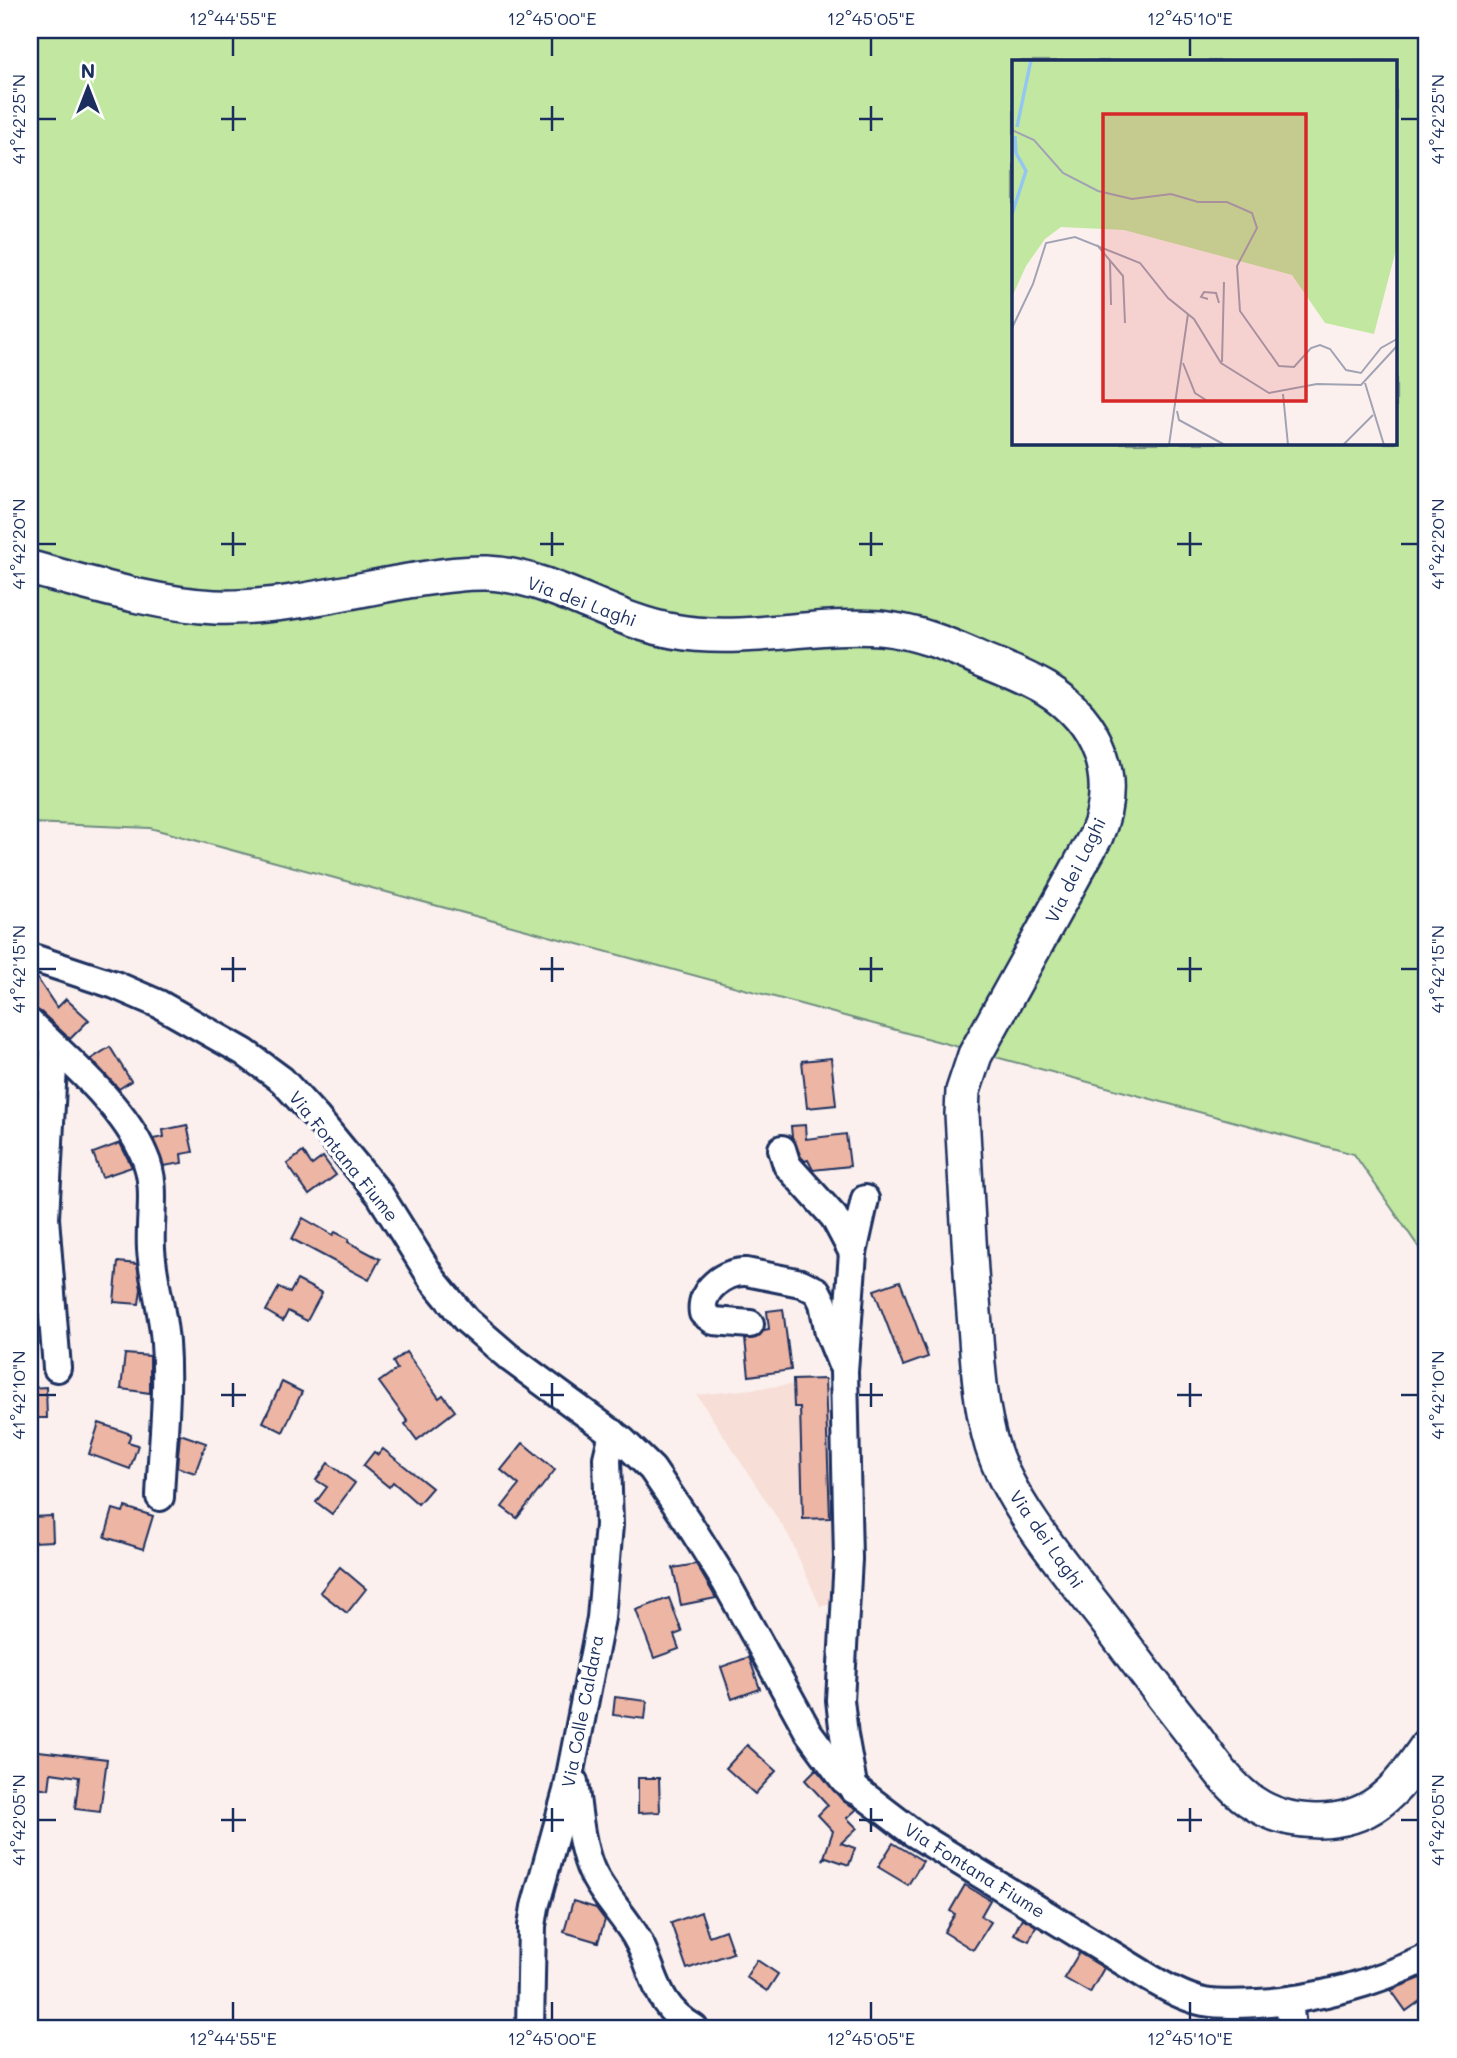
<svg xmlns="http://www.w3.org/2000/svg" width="1457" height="2058" font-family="Mali,sans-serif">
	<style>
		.built { fill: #f7ded7 }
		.green { fill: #c2e7a1; stroke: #6e8b80; stroke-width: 2; fill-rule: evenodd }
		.building { fill: #edb5a4; stroke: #1b2f5e; stroke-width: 2 }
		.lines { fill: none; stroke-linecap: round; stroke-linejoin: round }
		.minor-casing { stroke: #1b2f5e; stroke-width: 32 }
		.major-casing { stroke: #1b2f5e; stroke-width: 38 }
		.minor { stroke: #fff; stroke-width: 26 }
		.major { stroke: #fff; stroke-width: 33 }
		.ticks { fill: none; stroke: #1b2f5e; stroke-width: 2.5 }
		.labels { text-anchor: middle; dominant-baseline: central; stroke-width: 7; stroke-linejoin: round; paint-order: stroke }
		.street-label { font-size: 18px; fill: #1b2f5e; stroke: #fff }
		.inset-river { fill: none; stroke: #93c7f1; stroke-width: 3.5 }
		.inset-road { fill: none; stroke: #a1a3b4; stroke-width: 2 }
		.view { fill: #d62828; fill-opacity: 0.15; stroke: #d62828; stroke-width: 3.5 }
		.inset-edge { fill: none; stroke: #1b2f5e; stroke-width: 3.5 }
		.neatline { fill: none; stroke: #1b2f5e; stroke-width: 2.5 }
		.ticks-label { font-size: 18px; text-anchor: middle; fill: #1b2f5e }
	</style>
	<rect width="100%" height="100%" fill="#fbf0ed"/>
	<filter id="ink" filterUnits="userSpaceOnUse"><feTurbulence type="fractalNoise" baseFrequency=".0143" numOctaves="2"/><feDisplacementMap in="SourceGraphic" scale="14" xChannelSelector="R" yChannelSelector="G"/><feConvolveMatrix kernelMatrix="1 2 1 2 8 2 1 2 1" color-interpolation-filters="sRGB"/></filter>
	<g filter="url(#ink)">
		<path class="built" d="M816 1382 830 1417 833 1449 834 1537 829 1605 820 1606 789 1536 697 1395Z"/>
		<path class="green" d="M30 30H1427V1259L1354 1154 150 828 30 823ZM1014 61H1396V443H1014Z"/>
		<g class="building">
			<path d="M30 974 35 975 57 1008 66 999 89 1020 70 1039 41 1012 30 1008Z"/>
			<path d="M110 1047 131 1081 119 1089 91 1059Z"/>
			<path d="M831 1058 836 1105 807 1108 802 1061Z"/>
			<path d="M187 1125 193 1152 181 1154 182 1163 164 1166 153 1139 164 1137 163 1130Z"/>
			<path d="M805 1125 806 1139 846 1134 850 1166 813 1170 808 1160 805 1161 801 1157 792 1137 791 1126Z"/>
			<path d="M120 1143 132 1167 102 1177 93 1153Z"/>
			<path d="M303 1152 312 1165 323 1157 336 1175 309 1195 287 1164Z"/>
			<path d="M303 1218 333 1235 335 1232 349 1239 348 1242 380 1259 369 1280 292 1239Z"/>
			<path d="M118 1262 137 1264 141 1289 139 1304 114 1302Z"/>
			<path d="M297 1280 322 1293 307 1321 288 1311 283 1321 266 1311 279 1287 290 1293Z"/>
			<path d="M900 1281 928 1357 903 1366 874 1290Z"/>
			<path d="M783 1309 791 1370 749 1376 745 1339 756 1338 764 1330 769 1329 767 1311Z"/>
			<path d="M406 1352 439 1398 443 1395 455 1411 417 1440 405 1424 408 1422 379 1382 397 1369 393 1362Z"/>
			<path d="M125 1354 150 1356V1393L121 1389Z"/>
			<path d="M825 1379 830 1518 803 1519 800 1407H794L793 1380Z"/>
			<path d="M282 1382 302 1392 283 1432 263 1422Z"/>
			<path d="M46 1387 47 1418H30V1388Z"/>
			<path d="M99 1423 131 1434 128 1442 138 1445 130 1469 89 1454Z"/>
			<path d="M180 1434 206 1443 195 1473 177 1467Z"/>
			<path d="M523 1443 555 1470 517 1518 502 1507 519 1485 501 1470Z"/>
			<path d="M383 1449 432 1488 418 1504 393 1482 389 1487 363 1466 374 1452 378 1455Z"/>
			<path d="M328 1463 355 1483 332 1514 316 1502 327 1487 316 1480Z"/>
			<path d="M125 1507 153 1516 143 1549 105 1537 113 1509 123 1512Z"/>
			<path d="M52 1516 53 1541 33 1542 32 1517Z"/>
			<path d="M696 1564 716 1598 681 1605 673 1568Z"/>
			<path d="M340 1567 366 1589 347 1613 320 1592Z"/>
			<path d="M669 1598 682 1632 674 1635 679 1649 654 1658 636 1610Z"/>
			<path d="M749 1657 760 1689 732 1699 721 1667Z"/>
			<path d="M615 1697 647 1701 645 1719 613 1715Z"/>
			<path d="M747 1745 776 1771 755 1794 726 1768Z"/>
			<path d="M30 1750 107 1759 100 1812 75 1809 79 1777 51 1773 49 1789 30 1786Z"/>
			<path d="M816 1769 843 1801 857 1809 847 1818 857 1828 841 1843 855 1848 849 1865 826 1857 823 1860 833 1831 818 1815 828 1805 805 1780Z"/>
			<path d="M638 1778H659L660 1812 638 1813Z"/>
			<path d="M893 1843 923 1861 908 1885 878 1867Z"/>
			<path d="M965 1885 990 1900 981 1916 991 1922 973 1950 944 1932 955 1914 950 1911Z"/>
			<path d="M573 1901 596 1908 605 1920 598 1942 564 1932Z"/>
			<path d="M701 1912 709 1936 725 1930 733 1953 687 1969 671 1923Z"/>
			<path d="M1022 1918 1036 1926 1029 1941 1014 1934Z"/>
			<path d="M1079 1953 1104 1968 1090 1993 1064 1978Z"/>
			<path d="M757 1960 778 1974 767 1991 746 1977Z"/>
			<path d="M1421 1978 1427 1987V1996L1406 2011 1391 1990Z"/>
		</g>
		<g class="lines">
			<defs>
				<g id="minor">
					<path d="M30 957 115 985 159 1004 244 1052 282 1080 316 1117 380 1195 433 1280 466 1320 510 1358 623 1441 652 1469 688 1522 725 1581 809 1733 844 1780 912 1832 1150 1978C1167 1988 1185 1998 1204 2002 1222 2005 1240 2004 1258 2003 1319 1999 1372 1984 1427 1958"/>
					<path d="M30 1023C68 1060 123 1105 144 1155 158 1185 149 1217 151 1249 153 1281 163 1311 165 1343 169 1394 162 1446 160 1497"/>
					<path d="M54 1047 45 1218 57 1368"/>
					<path d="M782 1149 787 1165 834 1217 853 1253"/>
					<path d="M750 1324 714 1321 703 1313C699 1290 725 1271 746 1272L801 1283 817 1291 823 1303 829 1333 841 1363"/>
					<path d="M574 1782C578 1810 580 1841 590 1867 600 1892 621 1912 635 1935 657 1972 652 2003 694 2028"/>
					<path d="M854 1790 844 1735 840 1700 848 1559 844 1371 853 1253 865 1199"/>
					<path d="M1289 2001 1292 2028"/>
					<path d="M530 2028 532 1926 535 1907 567 1791 601 1618 609 1525 607 1458 613 1433"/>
				</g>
				<path id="major" d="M30 568C88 583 154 604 215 607 279 609 345 592 408 581 435 577 461 572 487 573 553 576 609 620 673 631 742 644 811 623 880 628 916 631 952 646 985 661 1005 669 1027 678 1046 689 1098 721 1121 778 1096 836L975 1055 963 1091 962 1114C966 1184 969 1255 975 1325 978 1366 980 1406 992 1446 1012 1510 1076 1580 1117 1635 1142 1669 1168 1703 1194 1736 1210 1758 1227 1784 1249 1800 1285 1826 1343 1829 1379 1802 1399 1787 1413 1766 1427 1746"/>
			</defs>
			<use href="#minor" class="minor-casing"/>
			<use href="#major" class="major-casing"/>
			<use href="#minor" class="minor"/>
			<use href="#major" class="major"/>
		</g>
	</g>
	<path class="ticks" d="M233 38V56M552 38V56M871 38V56M1190 38V56M233 106V131M552 106V131M871 106V131M38 119H56M221 119H246M540 119H564M859 119H883M1401 119H1418M233 532V556M552 532V556M871 532V556M1190 532V556M38 544H56M221 544H246M540 544H564M859 544H883M1177 544H1202M1401 544H1418M233 957V982M552 957V982M871 957V982M1190 957V982M38 969H56M221 969H246M540 969H564M859 969H883M1177 969H1202M1401 969H1418M233 1383V1407M552 1383V1407M871 1383V1407M1190 1383V1407M38 1395H56M221 1395H246M540 1395H564M859 1395H883M1177 1395H1202M1401 1395H1418M233 1808V1832M552 1808V1832M871 1808V1832M1190 1808V1832M38 1820H56M221 1820H246M540 1820H564M859 1820H883M1177 1820H1202M1401 1820H1418M233 2002V2020M552 2002V2020M871 2002V2020M1190 2002V2020"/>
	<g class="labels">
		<g class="street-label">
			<text transform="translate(582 601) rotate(20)">Via dei Laghi</text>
			<text transform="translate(1075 870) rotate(-64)">Via dei Laghi</text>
			<text transform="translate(344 1156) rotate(51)">Via Fontana Fiume</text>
			<text transform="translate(1047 1539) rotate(55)">Via dei Laghi</text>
			<text transform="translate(582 1711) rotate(-79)">Via Colle Caldara</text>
			<text transform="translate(975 1870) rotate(32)">Via Fontana Fiume</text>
		</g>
	</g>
	<g transform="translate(1012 60)">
		<rect width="385" height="385" fill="#fbf0ed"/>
		<path d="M0 0H385V186L362 274 313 263 280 215 112 170 49 167 33 179 14 206 0 237Z" fill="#c2e7a1"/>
		<path class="inset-river" d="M5 67 19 0M0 154 14 111 4 93 3 76"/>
		<path class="inset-road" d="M0 70 22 80 51 113 86 131 120 139 159 134 186 142H215L240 153 245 168 225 206 228 251 267 306 282 307 299 288 308 285 318 289 334 310 349 313 369 288 385 279M85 185 111 216 113 263M98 200 99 245M196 239 189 237 192 232 204 233 207 243M0 268 21 224 34 183 63 177 128 203 156 238 182 259 209 303 257 333 305 324 349 325 385 286M210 302 212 222M171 303 183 333 194 340M353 323 372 385M271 334 276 385M165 351 167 360 213 385M157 385 176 254M331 385 361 355"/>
		<path class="view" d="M91 54H294V341H91Z"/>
		<rect width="385" height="385" class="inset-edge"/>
	</g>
	<rect width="1457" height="2058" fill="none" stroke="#fff" stroke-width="77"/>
	<g transform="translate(88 88)" stroke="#ffffff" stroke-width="5" paint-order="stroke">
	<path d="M0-5L12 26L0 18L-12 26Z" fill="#1b2f5e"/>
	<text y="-10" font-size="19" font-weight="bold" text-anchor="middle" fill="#1b2f5e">N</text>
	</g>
	<rect x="38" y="38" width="1380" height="1982" class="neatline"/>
	<g class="ticks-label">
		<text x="233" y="25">12°44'55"E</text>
		<text x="552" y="25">12°45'00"E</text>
		<text x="871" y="25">12°45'05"E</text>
		<text x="1190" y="25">12°45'10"E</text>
		<text transform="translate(19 119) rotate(-90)" y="6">41°42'25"N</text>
		<text transform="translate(1438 119) rotate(-90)" y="6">41°42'25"N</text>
		<text transform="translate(19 544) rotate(-90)" y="6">41°42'20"N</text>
		<text transform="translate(1438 544) rotate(-90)" y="6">41°42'20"N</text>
		<text transform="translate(19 969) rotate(-90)" y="6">41°42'15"N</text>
		<text transform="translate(1438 969) rotate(-90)" y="6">41°42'15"N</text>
		<text transform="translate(19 1395) rotate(-90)" y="6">41°42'10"N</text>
		<text transform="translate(1438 1395) rotate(-90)" y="6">41°42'10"N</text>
		<text transform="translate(19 1820) rotate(-90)" y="6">41°42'05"N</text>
		<text transform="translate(1438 1820) rotate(-90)" y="6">41°42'05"N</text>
		<text x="233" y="2045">12°44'55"E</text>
		<text x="552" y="2045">12°45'00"E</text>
		<text x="871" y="2045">12°45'05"E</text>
		<text x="1190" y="2045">12°45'10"E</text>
	</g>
</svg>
